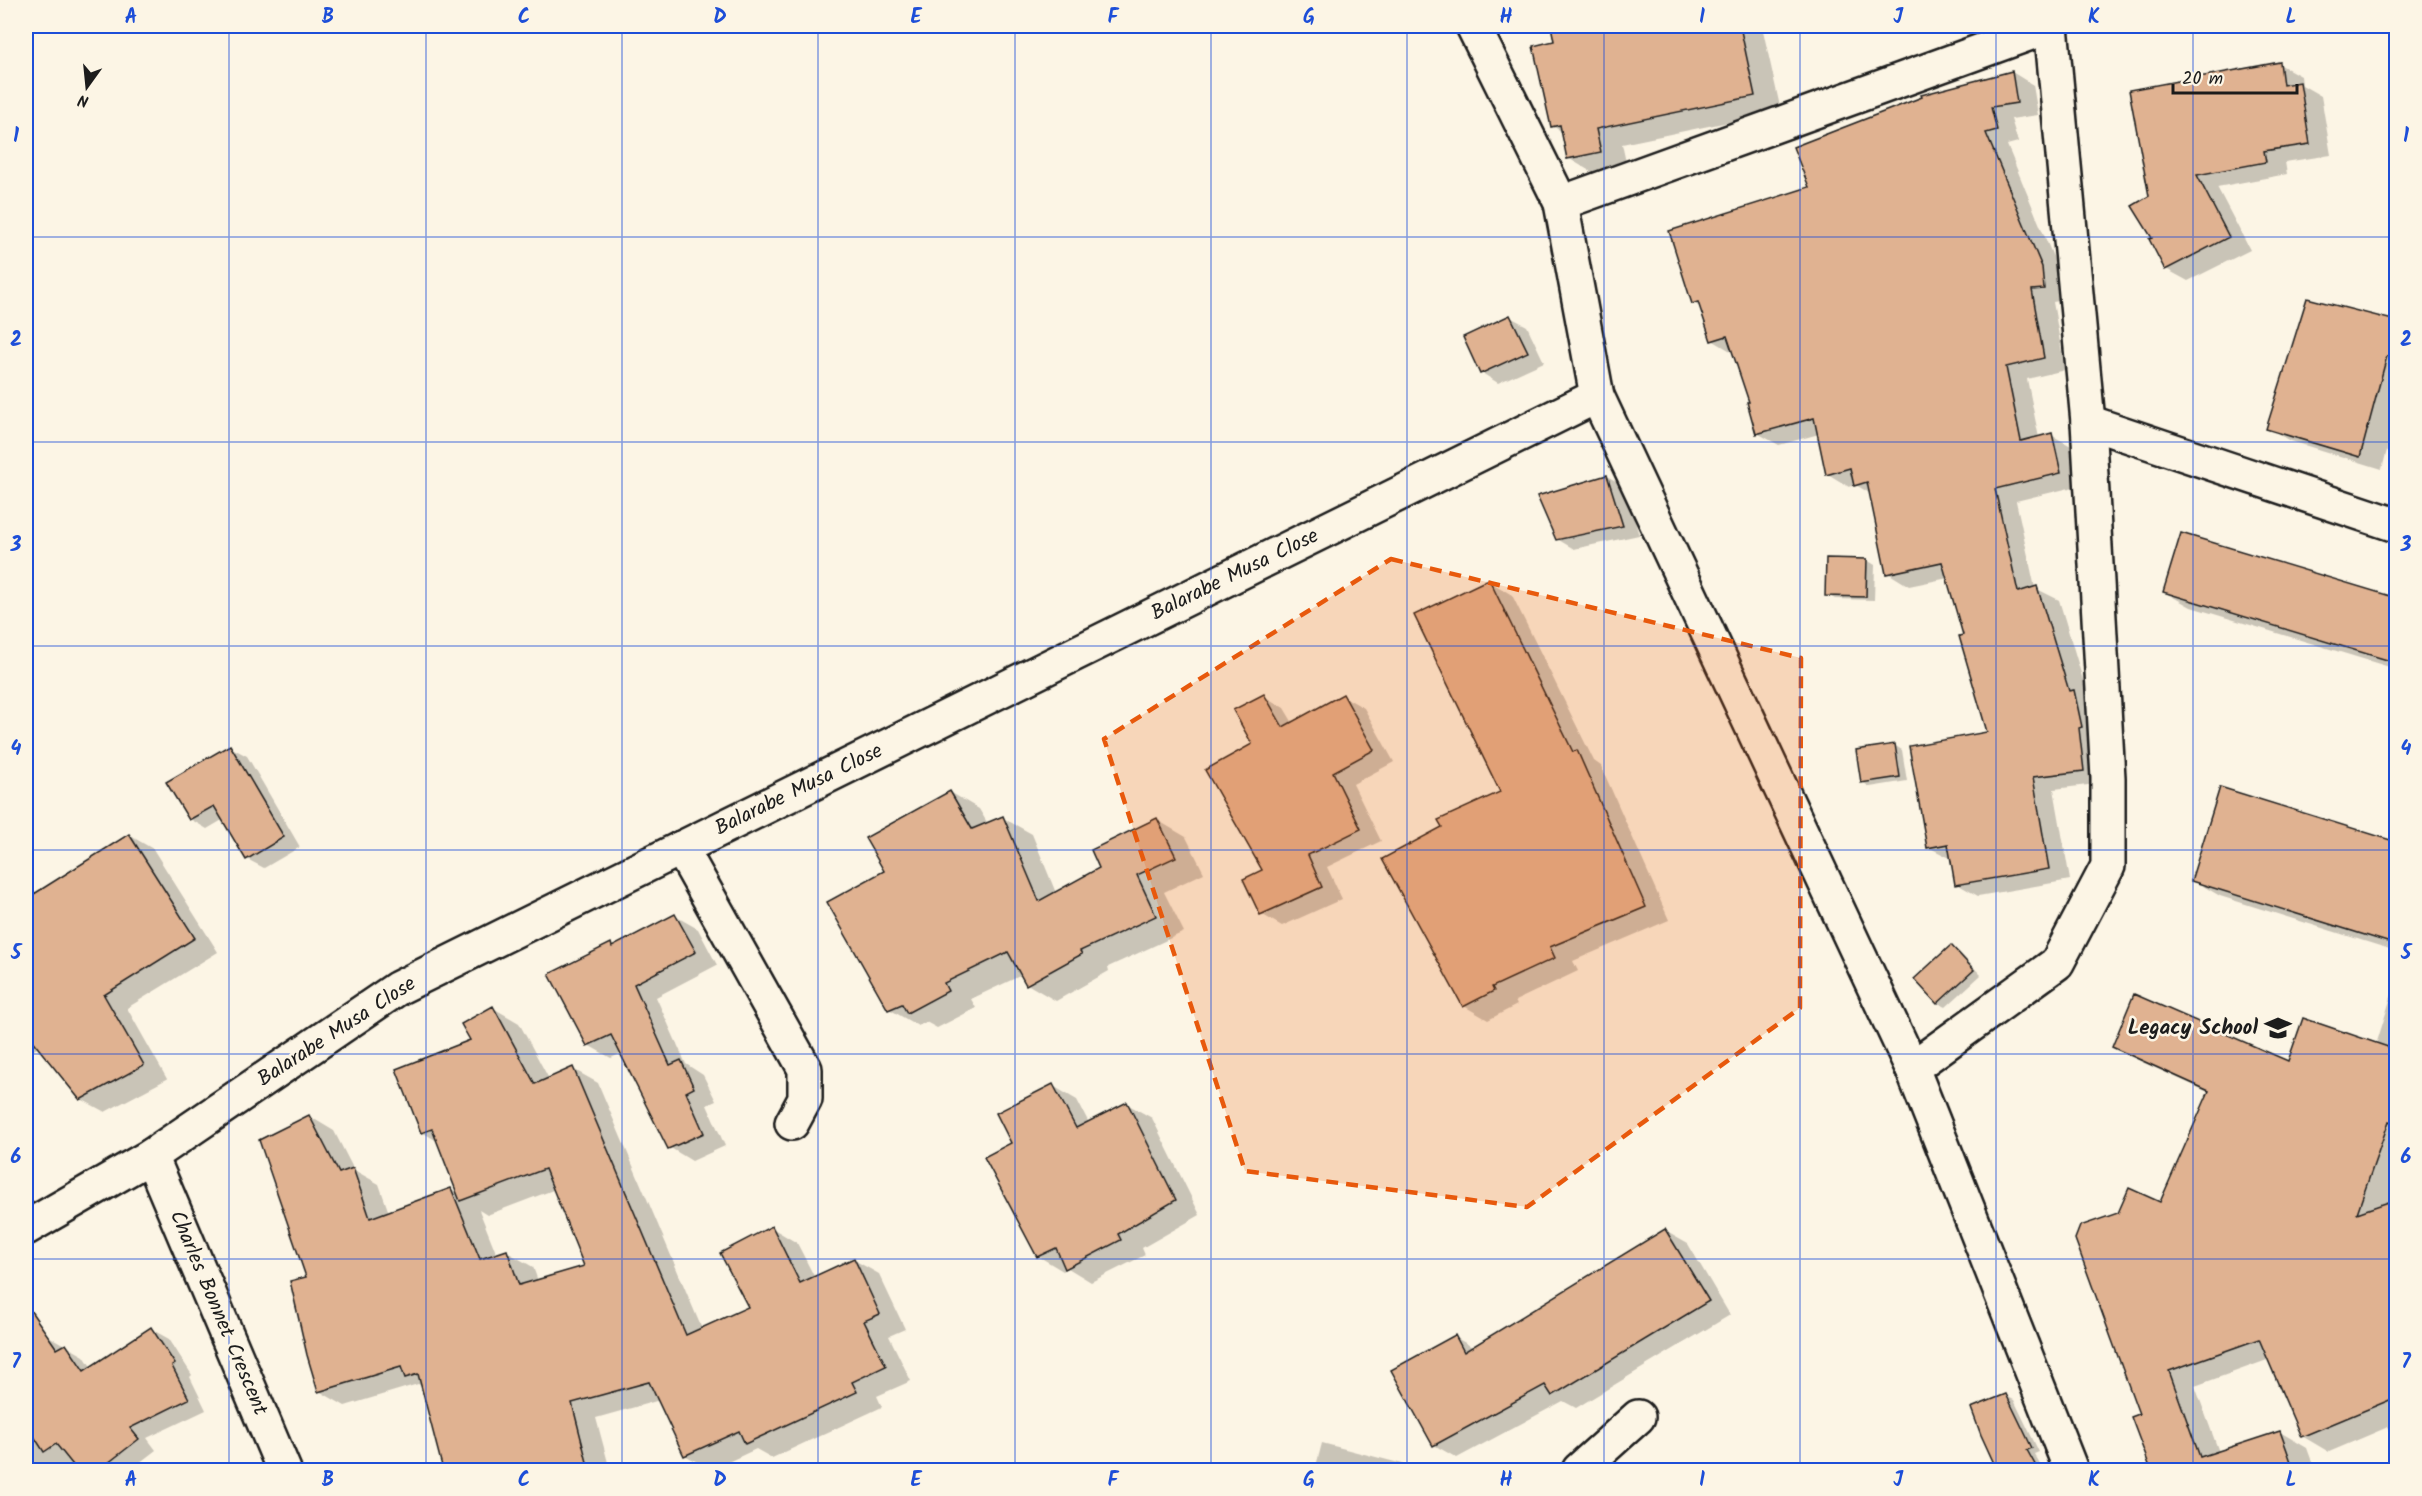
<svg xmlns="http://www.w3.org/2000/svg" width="2422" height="1496" font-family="Kalam,sans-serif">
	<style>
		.shadow { fill: #0003; fill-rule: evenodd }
		.building { fill: #e0b291; stroke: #1c1c1c; stroke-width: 1.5 }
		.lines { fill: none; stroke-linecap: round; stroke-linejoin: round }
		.street-casing { stroke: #1c1c1c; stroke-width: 38 }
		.secondary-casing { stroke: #1c1c1c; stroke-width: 38 }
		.street { stroke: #fcf5e5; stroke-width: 33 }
		.secondary { stroke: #fcf5e5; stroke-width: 33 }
		.marked { fill: #e8590c; fill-opacity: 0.2; stroke: #e8590c; stroke-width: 4.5; stroke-dasharray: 12 8; stroke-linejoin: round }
		.grid { fill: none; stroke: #1d4ed8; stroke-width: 1.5; stroke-opacity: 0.55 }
		.labels { text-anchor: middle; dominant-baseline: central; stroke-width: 5; stroke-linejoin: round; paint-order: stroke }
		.street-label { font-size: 21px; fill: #1c1c1c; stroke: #fcf5e5 }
		.poi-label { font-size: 21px; font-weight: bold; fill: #1c1c1c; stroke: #fcf5e5; text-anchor: end }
		.neatline { fill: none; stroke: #1d4ed8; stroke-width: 2 }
		.grid-label { font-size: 20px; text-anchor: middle; font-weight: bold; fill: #1d4ed8 }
	</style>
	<rect width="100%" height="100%" fill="#fcf5e5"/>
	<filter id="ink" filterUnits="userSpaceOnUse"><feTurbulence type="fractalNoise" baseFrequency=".0167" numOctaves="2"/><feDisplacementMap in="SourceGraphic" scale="12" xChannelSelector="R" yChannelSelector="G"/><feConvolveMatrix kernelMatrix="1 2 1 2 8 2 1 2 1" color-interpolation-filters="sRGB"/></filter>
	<g filter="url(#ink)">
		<g class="shadow">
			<path d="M1552 26H1762L1781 111 1622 144 1627 167 1595 174 1568 158 1563 132 1552 126 1556 42Z"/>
			<path d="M2279 64 2301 76 2302 85 2321 96 2331 155 2285 162 2287 174 2217 187 2250 250 2188 281 2166 269 2154 239 2150 197Z"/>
			<path d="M2012 72 2033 85 2038 115 2011 119 2018 142 2007 145 2063 281 2065 300 2053 302 2065 370 2027 379 2039 438 2051 435 2073 447 2082 485 2016 501 2035 588 2059 600 2089 700 2105 783 2054 789 2070 880 1978 896 1957 884 1952 859 1928 847 1989 733 1948 578 1909 586 1888 573 1871 494 1856 485 1849 487 1828 474 1819 434 1779 445 1757 433 1751 403 1734 353 1712 340 1702 308 1693 303 1811 188Z"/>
			<path d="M1510 317 1527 326 1544 362 1498 383 1482 373Z"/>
			<path d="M2396 323V416L2382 469 2291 441 2268 428Z"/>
			<path d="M1607 476 1624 486 1639 535 1574 549 1557 539Z"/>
			<path d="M1867 560 1875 565 1874 600 1835 599 1827 595Z"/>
			<path d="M1489 581 1512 595 1594 761 1601 766 1669 920 1573 961 1578 971 1515 1001 1517 1005 1488 1020 1464 1006 1444 828 1502 792Z"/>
			<path d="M2164 592 2396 600V669L2191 607Z"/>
			<path d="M1264 696 1284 708 1293 723 1343 696 1364 708 1394 762 1353 784 1381 841 1327 867 1342 899 1282 926 1261 914 1264 871 1254 745Z"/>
			<path d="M1894 745 1902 750 1907 781 1870 787 1862 782Z"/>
			<path d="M230 747 247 756 300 847 264 868 247 859 224 819 207 829 190 819 168 782Z"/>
			<path d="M950 792 979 809 988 824 1003 818 1032 834 1056 893 1101 869 1157 820 1186 837 1204 873 1164 892 1184 932 1108 967 1109 971 1056 1001 1027 984 1022 975 971 999 976 1008 937 1028 926 1022 918 1026 889 1009 886 871Z"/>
			<path d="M129 835 153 849 218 952 127 1008 167 1079 105 1112 81 1099 39 1046 26 1057V905Z"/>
			<path d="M2396 844V951L2220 896 2193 880Z"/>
			<path d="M675 916 698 929 717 965 656 997 686 1064 703 1075 716 1101 707 1105 725 1146 692 1161 669 1147 622 1053 611 1058 588 1045 610 945 614 947Z"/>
			<path d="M1951 947 1959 952 1981 975 1946 1007 1938 1003Z"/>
			<path d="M2396 981V1447L2388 1427 2329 1452 2302 1436 2270 1359 2195 1386 2219 1452 2280 1432 2307 1448 2315 1470H2139L2138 1468 2150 1464 2141 1415 2161 1204 2210 1093 2140 1061 2114 1046 2289 1063 2376 1045Z"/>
			<path d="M493 1008 519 1023 549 1079 573 1069 598 1083 702 1329 750 1308 772 1228 797 1243 815 1278 854 1260 879 1274 905 1329 889 1336 911 1381 877 1396 882 1407 772 1458 756 1449 711 1470 685 1455 660 1400 596 1418 610 1470H445L423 1387 418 1384 345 1406 319 1391 307 1278 309 1116 334 1131 354 1170 379 1184 389 1213 451 1189 459 1193 437 1141 422 1132 472 1041ZM553 1190 586 1267 538 1281 533 1267 507 1252 497 1255 479 1210 487 1215Z"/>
			<path d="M1053 1086 1077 1100 1089 1123 1127 1104 1152 1118 1200 1215 1142 1248 1145 1255 1091 1282 1068 1268 1063 1271 1038 1256 1013 1143Z"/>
			<path d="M1665 1231 1688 1244 1730 1315 1576 1408 1563 1401 1457 1458 1434 1445 1455 1337 1474 1348Z"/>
			<path d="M151 1329 169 1339 192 1375 190 1377 206 1410 147 1438 156 1450 130 1470H26V1347L45 1334 84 1356 92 1368Z"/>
			<path d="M2006 1396 2014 1400 2039 1452 2034 1454 2043 1470H2000L1996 1464Z"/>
			<path d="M1322 1443 1426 1470H1315Z"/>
			<path d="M670 1464 681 1470H653Z"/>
		</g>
		<g class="building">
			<path d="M1551 26H1740L1755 96 1596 129 1601 152 1567 159 1560 125 1551 127 1533 46 1554 41Z"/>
			<path d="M2280 62 2283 85 2300 82 2310 144 2264 151 2266 162 2197 175 2229 237 2165 270 2149 239 2152 238 2132 206 2149 196 2129 90Z"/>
			<path d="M2012 71 2017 103 1991 107 1997 130 1986 133 2042 267 2044 289 2032 290 2044 358 2006 367 2021 441 2052 433 2061 473 1995 489 2018 592 2037 586 2069 691 2074 690 2082 727 2079 728 2084 771 2033 777 2049 869 1955 885 1948 844 1927 848 1909 746 1987 732 1959 636 1963 635 1942 562 1886 574 1867 482 1854 486 1850 468 1826 475 1814 418 1756 434 1747 402H1749L1727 336 1711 341 1698 302 1692 304 1669 231 1809 187 1793 147 1922 97 1921 95Z"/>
			<path d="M2307 298 2397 321V359L2387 356 2360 457 2266 429Z"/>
			<path d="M1510 315 1528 352 1480 374 1463 337Z"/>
			<path d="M1607 475 1623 526 1556 540 1537 496Z"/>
			<path d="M2181 533 2397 598V663L2163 592Z"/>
			<path d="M1826 558 1867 559 1866 597 1825 596Z"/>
			<path d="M1489 579 1573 752 1577 750 1646 907 1550 947 1555 958 1492 987 1494 991 1463 1007 1382 859 1442 827 1438 820 1500 792 1414 615Z"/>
			<path d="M1264 694 1283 727 1343 694 1374 750 1333 772 1361 829 1308 855 1322 887 1260 915 1243 879 1262 870 1205 770 1252 744 1233 710Z"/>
			<path d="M1895 744 1900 777 1861 783 1856 750Z"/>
			<path d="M230 745 284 837 246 860 214 806 189 820 166 782Z"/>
			<path d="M2220 787 2397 842V945L2191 881Z"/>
			<path d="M950 791 972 829 1003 816 1039 901 1099 868 1091 850 1157 818 1176 857 1137 875 1156 916 1080 951 1082 954 1026 985 1008 952 944 983 948 991 907 1013 902 1004 888 1010 827 902 884 871 865 838Z"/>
			<path d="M129 834 195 938 104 995 144 1065 80 1100 26 1033V899Z"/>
			<path d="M675 914 696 952 634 984 670 1065 681 1060 694 1088 686 1092 704 1133 668 1149 611 1035 587 1046 549 974 611 943 612 947Z"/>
			<path d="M1951 945 1974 970 1937 1004 1914 979Z"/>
			<path d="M2134 994 2288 1061 2303 1018 2397 1050V1124L2389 1121 2357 1213 2397 1199V1397L2301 1437 2259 1339 2169 1371 2200 1457 2280 1431 2294 1470H2151L2131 1417 2139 1414 2075 1239 2080 1226 2118 1213 2129 1188 2160 1202 2209 1091 2112 1047Z"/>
			<path d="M493 1006 535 1084 573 1067 686 1335 748 1307 720 1253 772 1226 800 1283 854 1258 880 1314 864 1321 886 1366 852 1382 857 1392 745 1444 739 1431 684 1456 649 1382 572 1403 589 1470H443L418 1374 405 1378 401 1367 318 1392 307 1355 290 1281 306 1277 259 1140 309 1115 339 1173 353 1168 370 1218 451 1188 480 1259 507 1250 519 1285 584 1266 545 1169 460 1201 432 1129 421 1133 396 1069 470 1040 461 1024Z"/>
			<path d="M1053 1084 1076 1128 1127 1102 1176 1200 1118 1234 1121 1240 1065 1269 1056 1248 1037 1257 984 1157 1011 1143 996 1113Z"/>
			<path d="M1665 1229 1709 1301 1552 1396 1545 1385 1433 1446 1391 1370 1455 1335 1464 1352Z"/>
			<path d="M26 1304 57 1349 66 1344 84 1371 151 1327 175 1364 172 1366 189 1399 130 1428 139 1439 99 1470H77L56 1444 44 1452 26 1424Z"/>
			<path d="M2006 1394 2032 1448 2027 1450 2038 1470H1997L1981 1435 1971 1408Z"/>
		</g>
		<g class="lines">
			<defs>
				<g id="street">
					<path d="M1473 26 1561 203 1597 396 1912 1068"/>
					<path d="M1561 203 2050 26"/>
					<path d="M2088 422 2396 525"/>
					<path d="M681 848 805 1069V1099L792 1123"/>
					<path d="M151 1156 284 1470"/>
					<path d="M26 1228 151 1156 398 988 1597 396"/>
					<path d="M1579 1470 1638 1417"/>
				</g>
				<path id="secondary" d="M2051 26 2088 422 2108 778V866L2057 963 1912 1068 2071 1470"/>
			</defs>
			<use href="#street" class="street-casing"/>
			<use href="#secondary" class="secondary-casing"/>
			<use href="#street" class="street"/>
			<use href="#secondary" class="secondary"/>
		</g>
	</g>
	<path class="marked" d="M1391 559 1801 658 1800 1008 1527 1207 1245 1171 1104 739Z"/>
	<path class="grid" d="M229 26V1470M426 26V1470M622 26V1470M818 26V1470M1015 26V1470M1211 26V1470M1407 26V1470M1604 26V1470M1800 26V1470M1996 26V1470M2193 26V1470M26 237H2396M26 442H2396M26 646H2396M26 850H2396M26 1054H2396M26 1259H2396"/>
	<defs>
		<symbol id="school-bare" viewBox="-9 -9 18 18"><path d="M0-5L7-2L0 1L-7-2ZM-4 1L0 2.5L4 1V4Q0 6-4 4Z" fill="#1c1c1c" stroke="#fcf5e5" stroke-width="2.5" paint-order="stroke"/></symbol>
	</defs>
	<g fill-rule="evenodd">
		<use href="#school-bare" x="2259" y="1009" width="38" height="38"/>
	</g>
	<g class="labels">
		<g class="street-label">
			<text transform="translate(1235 575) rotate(-26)">Balarabe Musa Close</text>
			<text transform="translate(799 790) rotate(-26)">Balarabe Musa Close</text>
			<text transform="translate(337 1032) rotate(-33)">Balarabe Musa Close</text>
			<text transform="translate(218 1313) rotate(67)">Charles Bonnet Crescent</text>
		</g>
		<g class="poi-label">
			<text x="2258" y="1028">Legacy School</text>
		</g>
	</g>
	<rect width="2422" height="1496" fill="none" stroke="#fcf5e5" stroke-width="66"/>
	<g transform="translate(87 87) rotate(195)" stroke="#fcf5e5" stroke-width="4.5" paint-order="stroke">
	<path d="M0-4.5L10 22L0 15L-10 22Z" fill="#1c1c1c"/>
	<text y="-9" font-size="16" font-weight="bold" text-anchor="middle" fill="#1c1c1c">N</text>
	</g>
	<path d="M2173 84v9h124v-9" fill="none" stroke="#1c1c1c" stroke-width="3"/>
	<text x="2182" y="84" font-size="18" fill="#1c1c1c" stroke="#fcf5e5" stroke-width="4.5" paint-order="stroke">20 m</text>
	<rect x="33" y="33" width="2356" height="1430" class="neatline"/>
	<g class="grid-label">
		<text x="131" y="23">A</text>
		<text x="328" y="23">B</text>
		<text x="524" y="23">C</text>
		<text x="720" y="23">D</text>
		<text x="916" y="23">E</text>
		<text x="1113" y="23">F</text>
		<text x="1309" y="23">G</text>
		<text x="1506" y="23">H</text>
		<text x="1702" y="23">I</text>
		<text x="1898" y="23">J</text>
		<text x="2094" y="23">K</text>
		<text x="2291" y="23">L</text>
		<text x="16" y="142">1</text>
		<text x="2406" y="142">1</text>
		<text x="16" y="346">2</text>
		<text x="2406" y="346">2</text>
		<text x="16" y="551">3</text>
		<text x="2406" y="551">3</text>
		<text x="16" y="755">4</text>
		<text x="2406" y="755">4</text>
		<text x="16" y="959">5</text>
		<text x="2406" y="959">5</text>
		<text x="16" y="1163">6</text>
		<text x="2406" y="1163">6</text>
		<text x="16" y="1368">7</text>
		<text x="2406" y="1368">7</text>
		<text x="131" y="1486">A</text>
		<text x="328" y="1486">B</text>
		<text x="524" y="1486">C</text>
		<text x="720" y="1486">D</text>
		<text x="916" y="1486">E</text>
		<text x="1113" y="1486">F</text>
		<text x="1309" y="1486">G</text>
		<text x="1506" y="1486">H</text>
		<text x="1702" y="1486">I</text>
		<text x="1898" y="1486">J</text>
		<text x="2094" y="1486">K</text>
		<text x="2291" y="1486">L</text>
	</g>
</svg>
